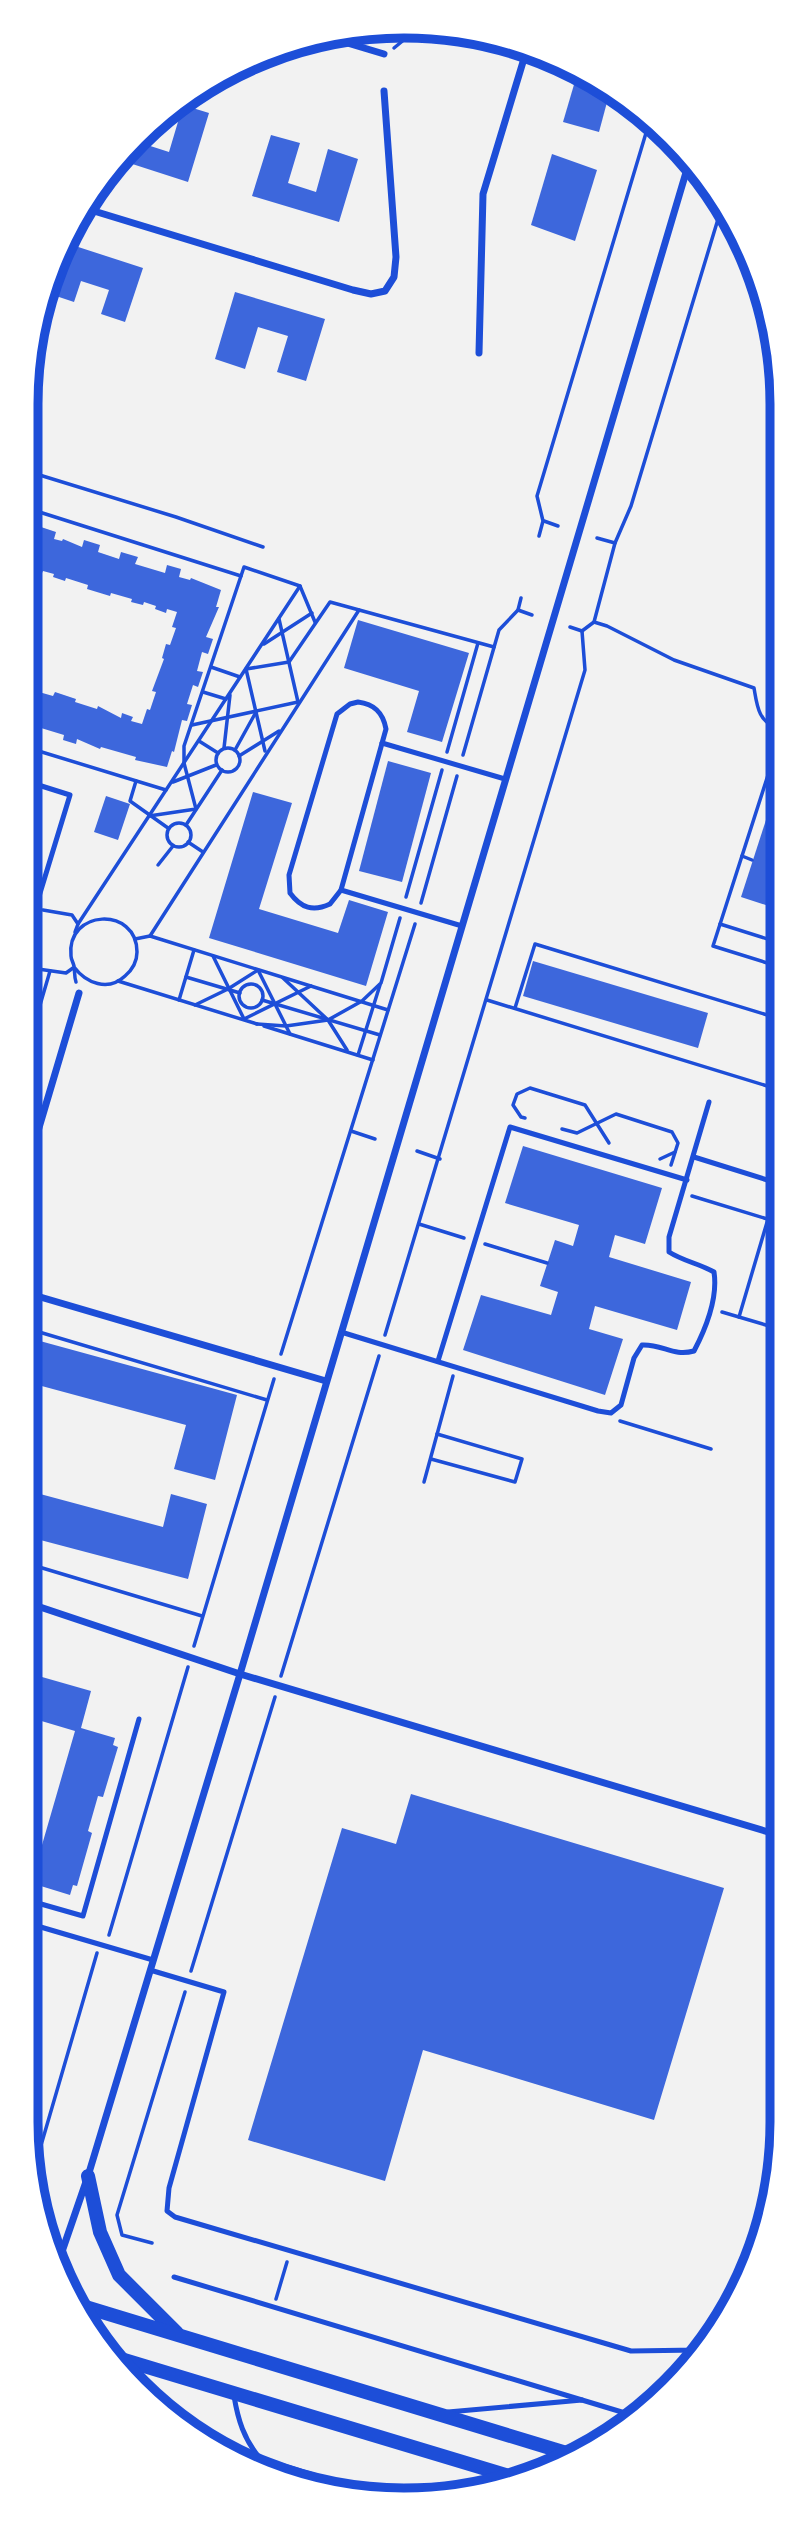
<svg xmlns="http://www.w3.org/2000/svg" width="808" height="2526" font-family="'Source Sans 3',sans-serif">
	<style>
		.building { fill: #3d67dc }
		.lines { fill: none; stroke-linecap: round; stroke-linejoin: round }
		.path { stroke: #1d4ed8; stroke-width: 3.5 }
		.service { stroke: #1d4ed8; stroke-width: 5 }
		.minor { stroke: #1d4ed8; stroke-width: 7 }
		.secondary { stroke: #1d4ed8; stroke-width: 14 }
		.rim { fill: none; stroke: #1d4ed8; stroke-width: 9 }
	</style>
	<rect width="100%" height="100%" fill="#f2f2f2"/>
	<g class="building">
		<path d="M578 71 593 77 610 91 599 132 563 122Z"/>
		<path d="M183 105 209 113 188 182 123 161 141 143 169 152Z"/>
		<path d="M271 135 300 143 288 183 316 192 328 149 358 159 339 222 252 196Z"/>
		<path d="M552 154 597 170 575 241 531 225Z"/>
		<path d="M69 244 143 268 125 322 101 314 109 290 81 281 74 302 53 295 61 272 58 271Z"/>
		<path d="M235 292 325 319 306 381 277 372 288 336 258 327 245 369 215 359Z"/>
		<path d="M41 527 56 532 54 539 62 541 63 539 82 547 84 540 100 545 98 552 119 559 121 552 138 557 135 564 165 573 167 565 181 569 179 577 190 580 191 578 221 590 216 607H219L206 637 213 639 208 654 202 652 197 671 203 672 198 687 193 685 187 704 192 705 187 721 182 720 174 752 172 751 167 767 135 760 136 757 101 747 100 749 77 739 76 744 63 740 64 735 41 728 39 733 32 731V690L53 696 55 692 76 699 75 702 97 709 98 706 121 718 122 713 133 717 131 721 142 724 147 709 150 710 156 692 152 691 164 659 162 658 166 644 170 645 176 628 172 627 177 612 167 609 166 613 155 609 156 606 144 602 143 605 131 602 132 599 111 593 110 596 87 589 88 585 66 578 65 581 53 577 54 574 43 571 41 575 33 572V532L39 534Z"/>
		<path d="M358 620 469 653 442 742 407 732 419 691 344 668Z"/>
		<path d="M388 761 431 773 402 882 359 871Z"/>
		<path d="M777 786V902L775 908 741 897Z"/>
		<path d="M253 792 292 803 259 909 338 933 349 900 388 912 366 986 209 938Z"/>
		<path d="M106 796 130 804 118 840 94 832Z"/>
		<path d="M32 812 42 816 32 849H31Z"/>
		<path d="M533 961 708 1013 698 1048 523 996Z"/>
		<path d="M523 1146 662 1188 645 1244 615 1235 609 1257 691 1282 677 1330 595 1306 589 1329 623 1339 605 1395 463 1350 481 1295 551 1315 558 1292 540 1286 555 1240 573 1246 579 1225 505 1203Z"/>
		<path d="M29 1338 237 1395 215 1480 174 1469 186 1425 38 1385 29 1416Z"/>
		<path d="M29 1491 163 1527 171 1494 207 1504 188 1579 29 1537Z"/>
		<path d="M28 1673 91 1691 81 1728 115 1738 113 1745 118 1747 103 1797 98 1796 88 1831 92 1833 77 1886 73 1885 70 1895 31 1883 75 1731 28 1717Z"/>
		<path d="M411 1794 724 1888 654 2120 423 2050 385 2181 248 2140 342 1828 396 1844Z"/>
	</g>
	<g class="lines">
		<g class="path">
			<path d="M394 48 411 34"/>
			<path d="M33 473 176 517 263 547"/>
			<path d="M33 510 241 576"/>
			<path d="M544 521 558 526"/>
			<path d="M539 536 543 521 537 496 649 123"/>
			<path d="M597 538 615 543"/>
			<path d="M518 610 532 615"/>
			<path d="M594 622 607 626 674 660 754 688C757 705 758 722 778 728"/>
			<path d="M570 627 582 631"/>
			<path d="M582 631 594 622 615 543 631 506 722 206"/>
			<path d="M264 644 312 613"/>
			<path d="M211 667 240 677"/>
			<path d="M203 692 226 699"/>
			<path d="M192 725 298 702 279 619"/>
			<path d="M199 741 218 753"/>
			<path d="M224 748 230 695"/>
			<circle cx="228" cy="760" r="12"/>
			<path d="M32 749 166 790"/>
			<path d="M235 750 256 712"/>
			<path d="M265 751 246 669 289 662 330 602 494 647"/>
			<path d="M447 752 478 643"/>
			<path d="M463 755 499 630 518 610 521 598"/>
			<path d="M239 756 279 731"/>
			<path d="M136 781 130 801 168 828"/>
			<path d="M173 782 216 765"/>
			<path d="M149 816 196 809 184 763V746L244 567 300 586 315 622"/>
			<circle cx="179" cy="835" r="12"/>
			<path d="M186 825 222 770"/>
			<path d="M188 842 203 852"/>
			<path d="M742 856 752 860"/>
			<path d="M158 865 173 846"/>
			<path d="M406 897 442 770"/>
			<path d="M421 903 457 776"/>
			<path d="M43 910 72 915 78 924 75 932"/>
			<path d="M78 924 300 586"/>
			<path d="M720 924 777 942"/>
			<path d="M150 936 359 610"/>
			<path d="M135 939 150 936 388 1010"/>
			<path d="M213 956 244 1019 311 986"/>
			<path d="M777 966 713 946 778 744"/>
			<path d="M74 967C86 983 108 992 125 976 132 970 137 962 137 952 137 906 66 909 71 956 71 959 73 962 74 966 75 972 74 976 76 982"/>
			<path d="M31 968 66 973 73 968"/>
			<path d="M186 977 240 993"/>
			<path d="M283 978 328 1020 347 1050"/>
			<path d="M118 981 257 1024"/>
			<circle cx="251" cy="996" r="12"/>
			<path d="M179 1000 194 950"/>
			<path d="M262 1000 380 1035"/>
			<path d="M487 1000 777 1089"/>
			<path d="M195 1005 228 989 258 970 290 1034"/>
			<path d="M515 1008 535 944 777 1018"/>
			<path d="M257 1024 286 1026 328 1020 362 1001 381 983 400 918"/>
			<path d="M264 1026 373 1060"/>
			<path d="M31 1036 50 971"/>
			<path d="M358 1055 380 985"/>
			<path d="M525 1118 521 1117 513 1105 517 1094 530 1088 585 1105 609 1143"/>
			<path d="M562 1129 577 1133 616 1114 672 1132 678 1143 671 1165"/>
			<path d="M351 1131 375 1139"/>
			<path d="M417 1151 440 1159"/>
			<path d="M660 1159 675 1152"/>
			<path d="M692 1196 777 1222"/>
			<path d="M419 1224 464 1238"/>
			<path d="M485 1244 547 1263"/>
			<path d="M722 1312 776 1328"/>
			<path d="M739 1317 768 1219"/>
			<path d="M29 1329 267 1400"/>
			<path d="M385 1335 585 670 582 631"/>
			<path d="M281 1354 415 924"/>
			<path d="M620 1421 711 1449"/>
			<path d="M431 1459 515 1482 522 1459 437 1434"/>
			<path d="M424 1482 453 1376"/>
			<path d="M29 1564 202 1616"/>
			<path d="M194 1646 274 1379"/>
			<path d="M281 1676 379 1356"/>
			<path d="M109 1935 188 1667"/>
			<path d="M191 1971 275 1697"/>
			<path d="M35 2166 97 1953"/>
			<path d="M152 2243 122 2235 117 2215 185 1992"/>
			<path d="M276 2299 287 2262"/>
		</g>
		<g class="service">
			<path d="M358 702C374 704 383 712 386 729L341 890 330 904C313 912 301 908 290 893L289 875 337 714 350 704Z"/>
			<path d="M382 743 505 779"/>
			<path d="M341 890 462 926"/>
			<path d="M31 902 37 903 70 795 32 783"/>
			<path d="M694 1157 777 1183"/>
			<path d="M341 1332 598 1411 611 1413 621 1405 634 1358 642 1345C663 1344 673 1357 694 1351 706 1328 718 1298 714 1272 700 1264 683 1261 669 1252V1237L709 1102"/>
			<path d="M438 1361 510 1127 687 1180"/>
			<path d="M27 1900 83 1916 139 1719"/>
			<path d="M27 1923 153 1960"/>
			<path d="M150 1970 224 1992 169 2188 167 2211 175 2217 631 2351 697 2350 706 2344"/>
			<path d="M174 2277 582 2400"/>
			<path d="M234 2396C238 2420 244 2439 259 2457"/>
			<path d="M448 2412 582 2400 635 2416"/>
			<path d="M218 2446 379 2495"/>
		</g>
		<g class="minor">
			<path d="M324 36 384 54"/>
			<path d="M84 208 353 290 371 294 385 291 394 277 396 257 384 91"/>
			<path d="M479 353 483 194 526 52"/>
			<path d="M30 1158 79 993"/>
			<path d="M30 1294 326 1381"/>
			<path d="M28 1603 240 1674 775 1834"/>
			<path d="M56 2269 88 2176 240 1674 690 159"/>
		</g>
		<g class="secondary">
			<path d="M88 2176 100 2232 119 2275 177 2333"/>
			<path d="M79 2305 573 2455"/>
			<path d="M111 2356 519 2479"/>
		</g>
	</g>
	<path d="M0 0H808V2526H0ZM404 38H404A366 366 0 0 1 770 404V2122A366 366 0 0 1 404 2488H404A366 366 0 0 1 38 2122V404A366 366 0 0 1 404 38Z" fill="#fff" fill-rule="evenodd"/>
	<path class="rim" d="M404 38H404A366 366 0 0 1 770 404V2122A366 366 0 0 1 404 2488H404A366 366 0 0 1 38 2122V404A366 366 0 0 1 404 38Z"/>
</svg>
